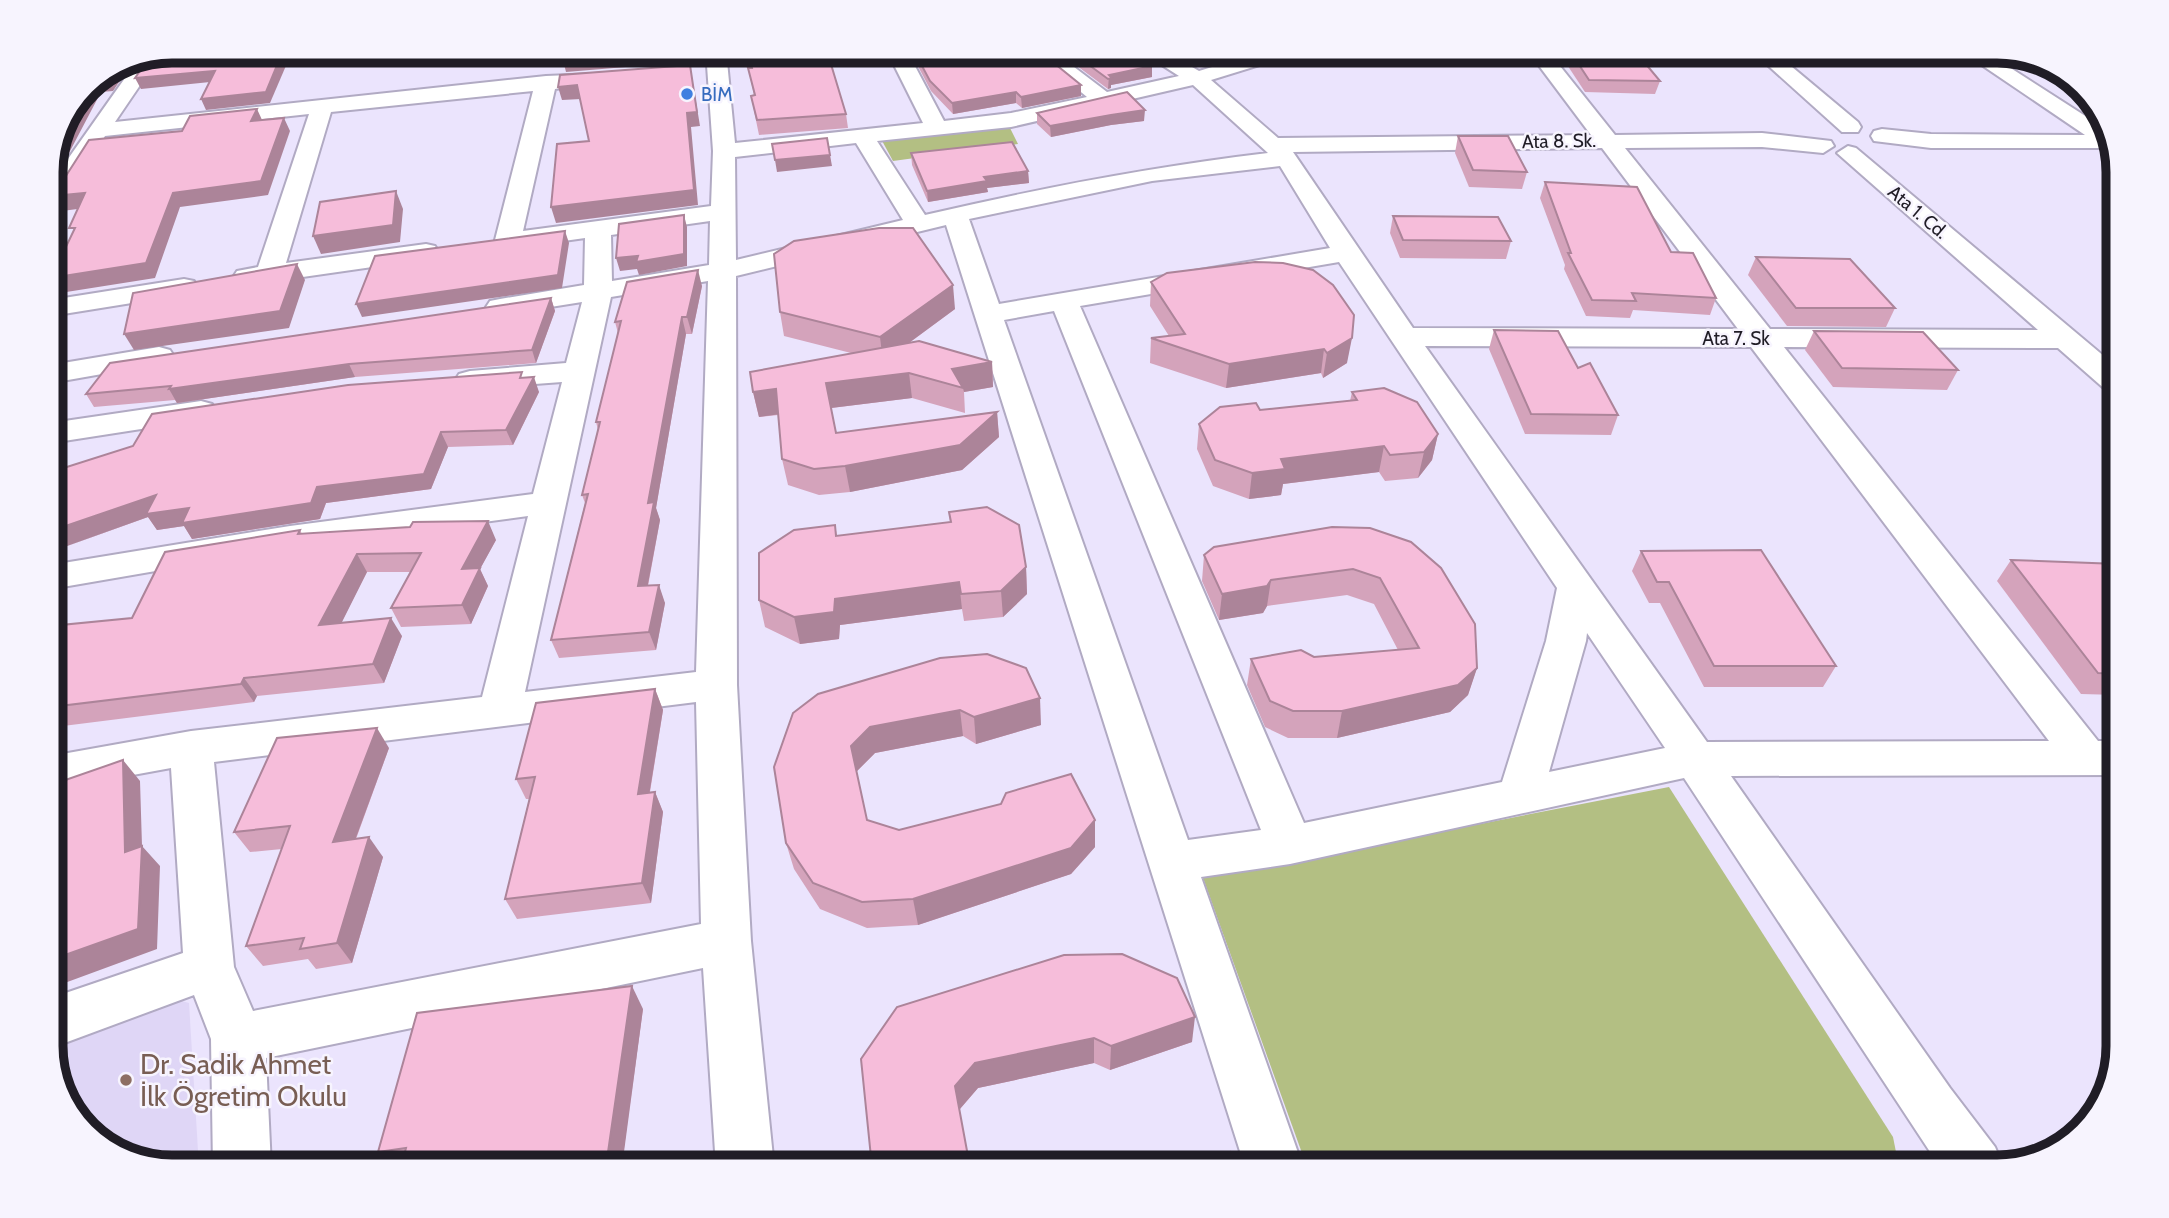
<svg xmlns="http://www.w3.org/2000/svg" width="2169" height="1218" font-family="Cabin,sans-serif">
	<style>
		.built { fill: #dfd6f6 }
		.green { fill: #b3bf83 }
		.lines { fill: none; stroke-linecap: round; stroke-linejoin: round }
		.minor-casing { stroke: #b1aac3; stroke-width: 4 }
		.minor { fill: #fff; fill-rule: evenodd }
		.wall { fill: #d4a3bb }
		.shaded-wall { fill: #ac8499 }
		.building { fill: #f6bdda; stroke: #ac8499; stroke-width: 2 }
		.shop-dot { fill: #3f7fe0; stroke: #f7f4fe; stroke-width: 2.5 }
		.education-dot { fill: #8d6e63; stroke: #f7f4fe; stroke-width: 2.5 }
		.labels { text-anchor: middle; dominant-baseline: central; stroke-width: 5; stroke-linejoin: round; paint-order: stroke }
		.far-shop-label { font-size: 19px; fill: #366cbe; stroke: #f7f4fe; text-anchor: start }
		.far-street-label { font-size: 19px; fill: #201d26; stroke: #f7f4fe }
		.near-education-label { font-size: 28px; fill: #785e54; stroke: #f7f4fe; text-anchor: start }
		.rim { fill: none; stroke: #201d26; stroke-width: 9 }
	</style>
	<rect width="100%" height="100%" fill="#ebe4fd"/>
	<path class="built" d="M171 998 189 1003 199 1167H172L112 1151 67 1107 51 1053V1040Z"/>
	<g class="green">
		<path d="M1007 122 1018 144 893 161 880 137Z"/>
		<path d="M1669 787 1893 1137 1899 1167H1307L1203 878Z"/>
	</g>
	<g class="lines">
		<defs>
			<g id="minor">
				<path d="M235 51H316L306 57 151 69 115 122 546 76 617 73 620 77 617 81 555 89 523 231 711 206 713 151 706 51H726L735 143 923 123 887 51H907L944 121 1011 113 1087 97 1031 51H1053L1107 92 1179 76 1140 51H1164L1199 71 1265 51H1295L1292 55 1211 80 1278 138 1591 135 1528 51H1548L1615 135 1762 133 1831 141 1834 146 1823 153 1762 147 1625 148 1770 329 2038 330 1837 153 1848 146 1856 148 2118 368V393L2107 391 2058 348 1784 347 2098 741H2118V775L1731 776 1950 1088 1995 1147 2003 1166 1940 1167 1684 778 1290 864 1201 877 1303 1167H1245L946 225 736 276 737 685 751 941 774 1167H716L703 968 266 1058 271 1167H213L211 1039 194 995 51 1048V998L183 953 171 768 51 790V756L191 731 482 697 528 516 290 548 51 589V565L290 526 533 494 562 382 470 389 459 386 455 380 459 374 470 371 566 363 582 302 500 315 490 313 486 307 490 301 500 299 584 285 585 238 514 248 499 245 495 240 533 91 331 112 286 263 426 244 435 246 439 252 435 258 247 285 237 283 233 277 237 271 258 267 309 114 105 136 60 209 51 211V183L130 71 110 70 130 59ZM1193 85 1268 153C1150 167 1041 188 925 215L877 141 1011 127ZM856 143 903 220 736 260 735 157ZM1602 148 1738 329 1413 328 1293 152ZM1280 166 1330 248 999 304 969 219 1152 181ZM710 221 709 265 612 281 611 235ZM1339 262 1557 588 1546 641 1502 782 1304 823 1080 306ZM708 281 696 672 525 692 611 297ZM1054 311 1261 830 1188 840 1004 320ZM1425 346 1751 347 2049 741 1707 742ZM1587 633 1665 748 1549 772 1586 641ZM696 702 701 924 253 1011 234 967 214 762Z"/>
				<path d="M1752 51H1773L1858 122 1861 127 1858 132H1842Z"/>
				<path d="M1961 51H1984L2107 130 2113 148H1931L1874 141 1871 136 1874 131 1882 129 1931 134 2085 135Z"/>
				<path d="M184 279 194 281 198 287 194 293 51 316V300Z"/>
				<path d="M159 347 170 350 174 356 170 362 51 383V365Z"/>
				<path d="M201 401 212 404 217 411 212 418 51 443V423Z"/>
			</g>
		</defs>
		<use href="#minor" class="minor-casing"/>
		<use href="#minor" class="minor"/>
	</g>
	<g class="wall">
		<path d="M910 51H1039L1081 96 1022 108 1016 103 953 114 931 91Z"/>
		<path d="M1057 51H1126L1152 77 1111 85V88L1108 89Z"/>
		<path d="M1438 51H1518L1517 54H1440Z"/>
		<path d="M1558 51H1635L1660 81 1655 94 1585 92Z"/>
		<path d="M748 68 846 114 848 128 759 135 751 96 754 95Z"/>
		<path d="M1037 113 1144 121 1111 125 1051 137 1037 124Z"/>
		<path d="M1458 136 1527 172 1522 189 1469 187 1455 153Z"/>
		<path d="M911 153 1028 171 1029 183 987 188 988 192 928 202 912 165Z"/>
		<path d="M1545 182 1671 252 1716 298 1710 315 1633 310 1630 318 1586 316 1564 269 1565 265 1540 198Z"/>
		<path d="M1393 216 1511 241 1506 259 1400 258 1390 233Z"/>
		<path d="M1756 257 1895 308 1886 327 1787 326 1748 275Z"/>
		<path d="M1255 262 1347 363 1323 378 1321 373 1226 388 1150 363 1151 338 1169 336 1150 306 1151 282Z"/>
		<path d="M702 286 692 334H686L656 508 660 520 648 586 665 603 656 650 559 658 551 640 585 503 582 495 598 430 596 422 618 333 615 322Z"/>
		<path d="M551 298 555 311 536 363 355 377 177 403 175 400 94 407 86 394Z"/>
		<path d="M955 309 909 343 992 362 993 387 964 392 965 413 912 398 831 408 836 433 997 412 999 437 962 470 850 492 819 495 788 485 782 459 778 415 759 417 753 392 851 353 784 336 780 312Z"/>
		<path d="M1494 330 1578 368 1618 415 1611 435 1525 434 1489 349Z"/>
		<path d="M1814 331 1958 370 1947 390 1833 387 1805 350Z"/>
		<path d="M524 378 539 392 513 445 448 447 431 489 326 503 320 519 192 539 184 526 157 530 148 517 56 550Z"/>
		<path d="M1352 392 1438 434 1432 460 1418 478 1385 481 1379 472 1283 484 1281 495 1249 499 1213 486 1197 449 1199 424 1260 410 1350 401Z"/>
		<path d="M949 512 1026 567 1027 594 1003 617 964 621 962 609 840 625 839 639 800 644 765 627 759 600 835 525 837 536 950 522Z"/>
		<path d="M1332 527 1477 668 1468 695 1450 712 1337 738H1288L1265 727 1247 685 1251 659 1314 657 1398 650 1374 604 1347 595 1267 606 1263 613 1219 620 1202 581 1204 555Z"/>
		<path d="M300 530 302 534 496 540 480 569 488 586 471 624 401 627 391 608 411 572H367L341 623 402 636 384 683 257 696 254 702 63 726 57 735 51 736V626L132 618Z"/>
		<path d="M1641 551 1836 666 1823 687H1704L1660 603H1649L1632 571Z"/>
		<path d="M2011 560 2118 564V695L2081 694 1997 581Z"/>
		<path d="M940 658 1041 725 976 744 963 736 875 753 856 772 867 820 899 830 1095 847 1071 874 918 925 867 928 820 909 794 869 786 843Z"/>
		<path d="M655 689 663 710 650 792H655L663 812 651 903 517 919 505 899 529 799H526L516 779Z"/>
		<path d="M389 748 356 839 383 857 352 963 316 969 308 959 263 966 246 946 282 849 250 852 234 832Z"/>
		<path d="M897 1007 1192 1042 1110 1070 1094 1063 978 1088 960 1109Z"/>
		<path d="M643 1009 622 1163 636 1167H393L378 1152Z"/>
	</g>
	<g class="shaded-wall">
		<path d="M172 51H204L152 55Z"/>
		<path d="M283 51 288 61 270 103 206 110 201 99Z"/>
		<path d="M433 51H568L569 53 549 55V52L393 66 389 55Z"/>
		<path d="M684 51 686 62 566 72 563 60Z"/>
		<path d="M120 64 125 73 113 91 101 92 69 153 51 178V165L64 135 94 81Z"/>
		<path d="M690 65 700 126 691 127 698 205 556 223 551 207 687 113Z"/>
		<path d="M1152 66V77L1111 85V88L1108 89 1109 75Z"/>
		<path d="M215 71 220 81 141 89 135 78Z"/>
		<path d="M577 85 581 99 562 100 558 87Z"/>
		<path d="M1081 85V96L1022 108 1021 97Z"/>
		<path d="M1016 92V103L953 114 952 103Z"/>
		<path d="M257 109 263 122 251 121Z"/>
		<path d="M1145 110 1144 121 1111 125 1051 137 1050 126 1111 115Z"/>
		<path d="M284 118 290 131 268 195 180 207 155 278 60 293 51 278 173 193Z"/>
		<path d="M830 155 832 166 777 172 775 160Z"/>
		<path d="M1028 171 1029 183 987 188 988 192 928 202 927 191 984 177Z"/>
		<path d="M396 191 403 209 400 242 321 254 313 236Z"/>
		<path d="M85 193 93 207 62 211 53 196Z"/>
		<path d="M684 215 687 227V266L639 275 637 269 620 271 616 258Z"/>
		<path d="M565 231 569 243 562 288 362 317 356 304Z"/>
		<path d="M297 264 305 280 289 328 134 350 124 334Z"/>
		<path d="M698 270 702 286 692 334 687 317Z"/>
		<path d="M953 285 955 309 883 362 880 337Z"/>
		<path d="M551 298 555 311 536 363 532 350Z"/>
		<path d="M682 317 686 334 656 508 660 520 644 605 638 586 648 503Z"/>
		<path d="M1352 338 1347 363 1323 378 1327 353Z"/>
		<path d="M1324 349 1321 373 1226 388 1229 364Z"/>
		<path d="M992 362 993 387 964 392 963 388 952 369Z"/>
		<path d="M349 364 355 377 177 403 169 389Z"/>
		<path d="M909 373 912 398 831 408 826 383Z"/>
		<path d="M534 377 539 392 513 445 506 430Z"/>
		<path d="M776 389 781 414 759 417 753 392Z"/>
		<path d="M997 412 999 437 962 470 850 492 845 466Z"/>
		<path d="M441 432 448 447 431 489 326 503 320 519 192 539 184 526 157 530 148 517 56 550 51 544V531L156 495 317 487Z"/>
		<path d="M1438 434 1432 460 1418 478 1424 452Z"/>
		<path d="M1384 446 1379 472 1283 484 1281 495 1249 499 1252 473 1281 459Z"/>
		<path d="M488 521 496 540 480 569 488 586 471 624 462 605V569Z"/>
		<path d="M357 554 367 572 331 644 319 625Z"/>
		<path d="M1026 567 1027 594 1003 617 1001 591Z"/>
		<path d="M1271 580 1267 606 1263 613 1219 620 1222 594Z"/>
		<path d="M959 582 962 609 840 625 839 639 800 644 794 617 835 599Z"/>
		<path d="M659 585 665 603 656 650 649 632Z"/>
		<path d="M391 618 402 636 384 683 373 664Z"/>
		<path d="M1477 668 1468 695 1450 712 1337 738 1342 711Z"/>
		<path d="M244 678 257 696 254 702 241 684Z"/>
		<path d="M655 689 663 710 646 814 638 794Z"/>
		<path d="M1040 698 1041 725 976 744 974 717Z"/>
		<path d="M960 710 963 736 875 753 856 772 851 746 870 727Z"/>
		<path d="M51 711 63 726 57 735 51 728Z"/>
		<path d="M377 728 389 748 347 862 333 842Z"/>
		<path d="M123 760 140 781 142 846 160 866 157 949 51 988V960L125 852Z"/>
		<path d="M655 792 663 812 651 903 642 883Z"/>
		<path d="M1095 820V847L1071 874 918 925 913 899Z"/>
		<path d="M369 837 383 857 352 963 337 943Z"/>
		<path d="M632 986 643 1009 622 1167 606 1166Z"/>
		<path d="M1195 1017 1192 1042 1110 1070 1111 1046Z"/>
		<path d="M1094 1038V1063L978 1088 959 1110 955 1086 975 1063Z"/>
	</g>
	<g class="building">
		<path d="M283 51 266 92 201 99 215 71 135 78 147 61Z"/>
		<path d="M391 51H433L389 55Z"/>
		<path d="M564 51H681L563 60Z"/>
		<path d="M749 51H827L846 114 757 120 751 96 755 95 748 68H752Z"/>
		<path d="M914 51H1039L1081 85 1021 97 1016 92 952 103 930 81Z"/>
		<path d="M1070 51H1126L1152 66 1109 75 1112 78 1108 79Z"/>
		<path d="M1570 51H1635L1660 81 1589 80Z"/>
		<path d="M690 65 697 112 687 113 694 190 551 207 557 144 589 141 577 85 558 87 560 75Z"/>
		<path d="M115 67 106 79 95 80Z"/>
		<path d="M94 81 64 135 87 86Z"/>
		<path d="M1127 92 1145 110 1111 115 1050 126 1037 113Z"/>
		<path d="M257 109 251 121 284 118 261 181 173 193 146 263 51 278 75 228H69L85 193 53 196 89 140 182 131 190 116Z"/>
		<path d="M1458 136H1508L1527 172 1473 170Z"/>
		<path d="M827 138 830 155 775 160 772 144Z"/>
		<path d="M1012 142 1028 171 984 177 987 181 927 191 911 153Z"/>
		<path d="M1545 182 1637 187 1671 252 1693 253 1716 298 1632 293 1636 301 1592 300 1568 253H1571Z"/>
		<path d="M396 191 393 225 313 236 320 202Z"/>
		<path d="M684 215V254L636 262 638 256 616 258 619 224Z"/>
		<path d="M1393 216 1498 217 1511 241 1403 240Z"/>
		<path d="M879 228H913L953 285 880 337 780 312 774 254 794 241Z"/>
		<path d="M565 231 558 275 356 304 375 256Z"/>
		<path d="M1756 257 1850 259 1895 308H1796Z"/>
		<path d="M1255 262 1283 263 1313 270 1333 285 1354 315 1352 338 1327 353 1324 349 1229 364 1151 338 1185 334 1151 282 1167 273Z"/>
		<path d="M297 264 280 311 124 334 133 293Z"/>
		<path d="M698 270 687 317H682L648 503 654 502 638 586 659 585 649 632 551 640 588 494 582 495 600 422H596L621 321 615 322 627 282Z"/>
		<path d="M551 298 532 350 349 364 169 389 171 386 86 394 110 363Z"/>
		<path d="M1494 330 1558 331 1578 368 1590 363 1618 415 1531 414Z"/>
		<path d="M1814 331 1923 332 1958 370 1842 368Z"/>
		<path d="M919 341 992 362 952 369 963 388 909 373 826 383 836 433 997 412 960 445 845 466 814 469 782 459 776 389 753 392 750 372Z"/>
		<path d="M522 372 520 378 534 377 506 430 441 432 424 474 317 487 311 503 182 523 189 508 146 514 156 495 51 531V472L133 446 152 414 348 385Z"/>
		<path d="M1384 388 1417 402 1438 434 1424 452 1390 455 1384 446 1281 459 1285 469 1252 473 1215 460 1199 424 1220 407 1256 403 1260 410 1357 400 1352 392Z"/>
		<path d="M987 507 1019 525 1026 567 1001 591 961 594 959 582 835 599 834 612 794 617 759 600V553L794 530 835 525 836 536 951 522 949 512Z"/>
		<path d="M488 521 462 569 480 568 462 605 391 608 421 553 357 554 319 625 391 618 373 664 244 678 241 684 51 707V626L132 618 165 552 300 530 298 534 410 527 413 522Z"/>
		<path d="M1332 527 1370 528 1411 542 1441 568 1475 624 1477 668 1458 685 1342 711H1293L1270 701 1251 659 1301 650 1314 657 1419 648 1380 578 1353 569 1271 580 1267 586 1222 594 1204 555 1214 547Z"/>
		<path d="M1761 550 1836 666H1714L1669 582H1657L1641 551Z"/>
		<path d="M2011 560 2118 564V674L2098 673Z"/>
		<path d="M987 654 1026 668 1040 698 974 717 960 710 870 727 851 746 867 820 899 830 1001 804 1006 793 1071 774 1095 820 1071 848 913 899 862 902 813 883 786 843 774 767 793 713 818 694 940 658Z"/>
		<path d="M655 689 638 794 655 792 642 883 505 899 535 777 516 779 536 703Z"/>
		<path d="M377 728 333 842 369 837 337 943 300 949 304 938 246 946 290 826 234 832 277 738Z"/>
		<path d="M123 760 125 852 142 846 138 929 51 960V785Z"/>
		<path d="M1122 954 1177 978 1195 1017 1111 1046 1094 1038 975 1063 955 1086 970 1167H872L861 1059 897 1007 1064 955Z"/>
		<path d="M632 986 606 1166 633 1162 632 1167H401L406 1148 378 1152 417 1013Z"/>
		<path d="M1230 1152 1237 1167H1185Z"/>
	</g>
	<circle class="shop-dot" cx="687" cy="94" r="7"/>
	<circle class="education-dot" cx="126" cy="1080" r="7"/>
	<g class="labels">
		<g class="far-shop-label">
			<text x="701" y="94">BİM</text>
		</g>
		<g class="far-street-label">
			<text transform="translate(1559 141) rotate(-1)">Ata 8. Sk.</text>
			<text transform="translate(1918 212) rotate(40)">Ata 1. Cd.</text>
			<text x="1736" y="338">Ata 7. Sk</text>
		</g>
		<g class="near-education-label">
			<text x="140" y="1064">Dr. Sadik Ahmet<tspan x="140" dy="32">İlk Ögretim Okulu</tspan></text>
		</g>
	</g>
	<path d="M0 0H2169V1218H0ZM172 63H1997A109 109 0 0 1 2106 172V1046A109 109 0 0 1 1997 1155H172A109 109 0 0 1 63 1046V172A109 109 0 0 1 172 63Z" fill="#f7f4fe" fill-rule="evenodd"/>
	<path class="rim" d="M172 63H1997A109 109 0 0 1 2106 172V1046A109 109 0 0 1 1997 1155H172A109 109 0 0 1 63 1046V172A109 109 0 0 1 172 63Z"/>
</svg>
